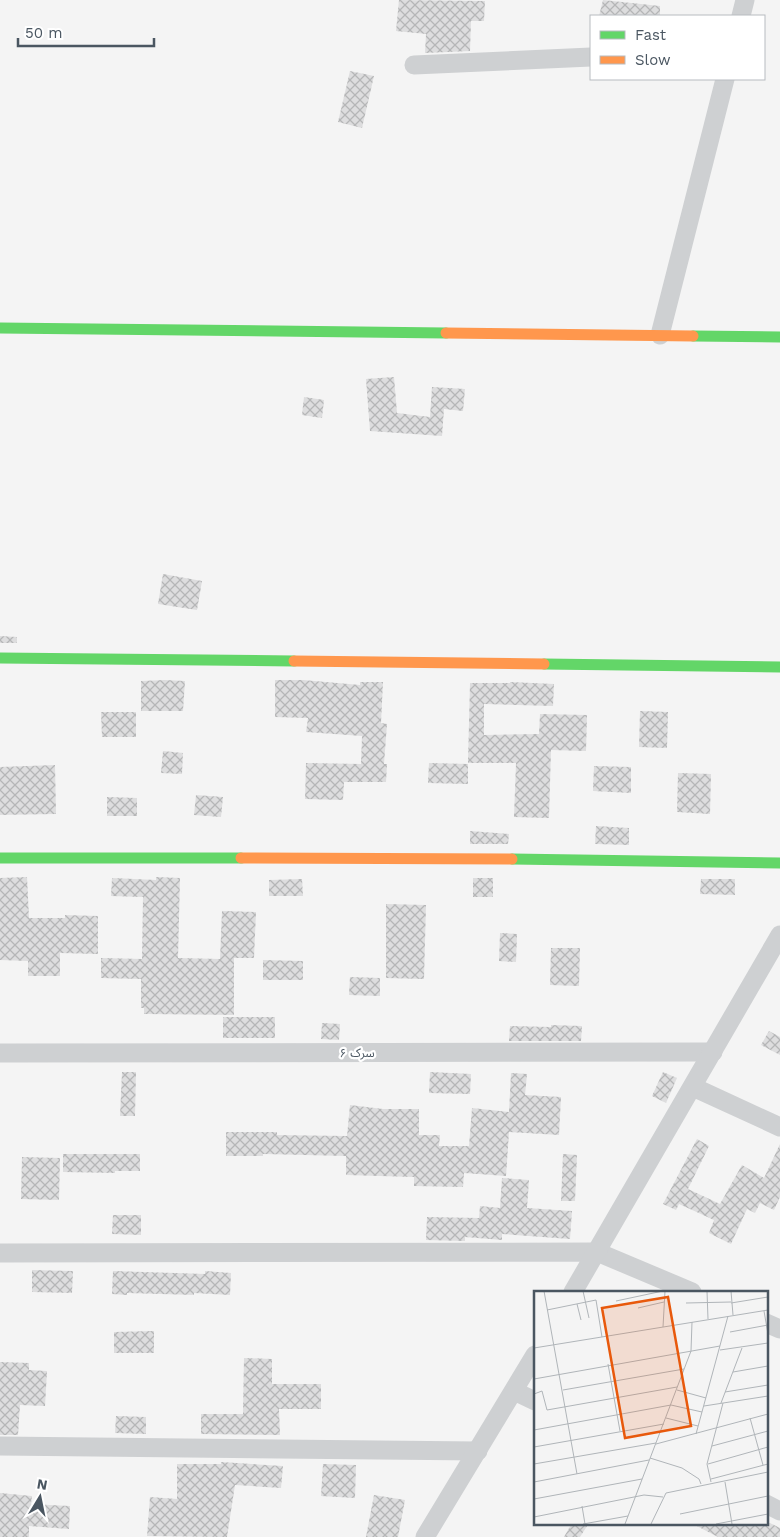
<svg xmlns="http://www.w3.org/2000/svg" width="780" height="1537" font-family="'Work Sans','Noto Sans Arabic',sans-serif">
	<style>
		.building { fill: url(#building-cross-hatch) }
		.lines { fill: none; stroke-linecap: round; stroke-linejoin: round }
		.street { stroke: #ced0d2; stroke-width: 19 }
		.fast { stroke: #63d668; stroke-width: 11 }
		.slow { stroke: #ff974d; stroke-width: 11 }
		.labels { text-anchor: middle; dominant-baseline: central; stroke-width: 4.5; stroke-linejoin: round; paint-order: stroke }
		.street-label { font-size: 12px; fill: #4a5661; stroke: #fff }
		.inset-road { fill: none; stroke: #b0b5b9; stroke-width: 1 }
		.view { fill: #e8590c; fill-opacity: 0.15; stroke: #e8590c; stroke-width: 2.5 }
		.inset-edge { fill: none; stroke: #4a5661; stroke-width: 2.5 }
	</style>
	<defs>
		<pattern id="building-cross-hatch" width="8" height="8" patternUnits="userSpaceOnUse" patternTransform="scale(1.25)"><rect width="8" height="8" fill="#ddddde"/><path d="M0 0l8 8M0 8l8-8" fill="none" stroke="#b5b6b7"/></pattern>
	</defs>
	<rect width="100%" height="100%" fill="#f4f4f4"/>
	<g class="building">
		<path d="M399 0 485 1 484 21H471L470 51 425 53 426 34 396 31Z"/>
		<path d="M603 0 660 6V16H599Z"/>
		<path d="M350 71 374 76 362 128 338 122Z"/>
		<path d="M394 377 397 413 430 417 432 387 465 389 463 411 444 409 442 436 370 431 366 379Z"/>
		<path d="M304 397 324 400 322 418 302 415Z"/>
		<path d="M163 574 202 581 197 610 158 604Z"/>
		<path d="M0 636 17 637V643H0Z"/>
		<path d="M165 680 185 681 183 711H141V681Z"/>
		<path d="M275 680H303L360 685V682H383L381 723 387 724 384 764H387L386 782H344L343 800 305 799 306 763 361 764 362 736 306 732 308 718 275 717Z"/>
		<path d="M510 682 554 684 553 706 484 704V735L539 734 540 714 587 715 586 751 551 750 549 818 514 817 516 763H468L470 683H510Z"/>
		<path d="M640 711 668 712 667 748 639 747Z"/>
		<path d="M101 712H136V737H102Z"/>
		<path d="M163 751 183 753 182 774 161 773Z"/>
		<path d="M429 763 468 764V784L428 783Z"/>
		<path d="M55 765 56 814 0 815V767Z"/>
		<path d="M594 766 631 767V793L593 791Z"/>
		<path d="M678 773 711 774 710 814 677 812Z"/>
		<path d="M196 795 223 797 221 817 194 815Z"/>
		<path d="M107 797 137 798V816H107Z"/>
		<path d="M596 826 629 828V845L595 844Z"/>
		<path d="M470 831 509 834 508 844H470Z"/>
		<path d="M27 877 29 918H65V915L98 916V954L60 953V976H28V961L0 960V878Z"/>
		<path d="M156 877 180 878 178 958 220 959 222 911 256 912 254 958H234V1015L144 1014V1008H141V979L101 978V958L142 959 143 897 111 896 112 878 156 880Z"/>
		<rect x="473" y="878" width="20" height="19"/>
		<path d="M302 879 303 896H269V880Z"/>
		<path d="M701 879H735V895L700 894Z"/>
		<path d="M386 904 426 905 424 979 386 978Z"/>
		<path d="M500 933 517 934 516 962 499 961Z"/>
		<path d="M551 948H580L579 986 550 985Z"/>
		<path d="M263 960 303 961V980H263Z"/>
		<path d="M350 977 380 978V996L349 995Z"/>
		<rect x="223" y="1017" width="52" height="21"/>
		<path d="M322 1023 340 1024 339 1040 321 1039Z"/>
		<path d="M551 1025 582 1026 581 1041H509L510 1026 551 1027Z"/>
		<path d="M769 1031 780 1037V1055L761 1045Z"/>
		<path d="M122 1072H136L135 1116H120Z"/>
		<path d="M430 1072 471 1074 470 1094 429 1093Z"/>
		<path d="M663 1072 677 1078 666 1103 652 1096Z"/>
		<path d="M511 1073 527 1074 525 1095 561 1097 559 1135 509 1132 506 1176 464 1173 463 1187 414 1186V1177L346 1175V1156L263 1154V1156H226V1132H277V1135L347 1136 350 1105 383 1109H419V1135H440L439 1146H469L472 1108 509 1112Z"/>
		<path d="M697 1139 709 1146 688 1189 720 1204 742 1165 764 1178 780 1144V1197L774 1210 760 1203 755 1213 747 1209 731 1244 709 1233 714 1220 679 1204 676 1210 663 1204Z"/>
		<path d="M63 1154H140V1171H115V1173L63 1172Z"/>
		<path d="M563 1154 577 1155 575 1201H561Z"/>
		<path d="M22 1157 60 1158 59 1200 21 1199Z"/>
		<path d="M502 1178 529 1180 527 1208 572 1211 570 1239 502 1234V1240L465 1237V1241L426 1240 427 1217 479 1218 480 1206 500 1208Z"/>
		<path d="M113 1215H141V1235L112 1234Z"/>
		<path d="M32 1270 73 1271 72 1293 32 1292Z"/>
		<path d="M113 1271 205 1274V1271L231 1273 230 1295 194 1293V1295L127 1293V1295L112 1294Z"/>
		<path d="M154 1331V1353H114V1332Z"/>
		<path d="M244 1358 272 1359V1384H321V1409H279L280 1435 201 1434V1414H243Z"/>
		<path d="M0 1362 29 1363V1370L47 1371 45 1406 20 1405 18 1435H0Z"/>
		<path d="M116 1416 146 1417V1434L115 1433Z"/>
		<path d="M221 1462 283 1466 281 1488 235 1485 227 1537 147 1536 150 1497 177 1499V1464H221Z"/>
		<path d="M323 1464 356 1465 355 1498 321 1496Z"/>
		<path d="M0 1493 32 1496 31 1504 70 1506 69 1529 29 1526V1537H0Z"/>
		<path d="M374 1495 405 1500 398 1537H366Z"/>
		<path d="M572 1523H589L580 1537H564Z"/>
		<path d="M691 1523H770L780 1528V1537H718Z"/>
	</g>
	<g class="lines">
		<g class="street">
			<path d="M741 16 745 0"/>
			<path d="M414 65 591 57"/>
			<path d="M660 335 725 79"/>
			<path d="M0 1053 713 1052"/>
			<path d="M693 1087 780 1127"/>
			<path d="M0 1253 597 1252 692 1292"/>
			<path d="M573 1292 780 935"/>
			<path d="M766 1323 780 1329"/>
			<path d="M514 1391 535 1401"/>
			<path d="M0 1446 478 1451"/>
			<path d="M766 1504 780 1511"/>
			<path d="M425 1537 535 1355"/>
		</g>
		<g class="fast">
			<path d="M0 328 446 333"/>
			<path d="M693 336 780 337"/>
			<path d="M0 658 294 661"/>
			<path d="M544 664 780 667"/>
			<path d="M0 858H241"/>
			<path d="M512 859 780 863"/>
		</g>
		<g class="slow">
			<path d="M446 333 693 336"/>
			<path d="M294 661 544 664"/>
			<path d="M241 858 512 859"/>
		</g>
	</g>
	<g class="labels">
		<g class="street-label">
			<text x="357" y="1053">سرک ۶</text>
		</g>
	</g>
	<g transform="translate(534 1291)">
		<rect width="234" height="234" fill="#f4f4f4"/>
		<path class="inset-road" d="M10 0 43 183M49 0 55 27M173 0 174 28M197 0 199 24M82 10 129 0M152 12 197 11M197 12 234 6M43 13 47 29M104 17 130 11M13 19 62 9 68 46M230 20 234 43M129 36 131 0M196 41 234 34M0 57 234 19M186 59 234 52M74 73 86 140M199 81 234 75M0 88 186 55M29 99 150 78M143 99 172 107M191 101 234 94M0 103 8 100 13 119 143 96M187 112 208 57M170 115 234 105M132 127 164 135M216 127 229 174M0 139 137 114 168 121M162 143 194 25M122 153 234 123M178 155 234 140M0 156 130 133M116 167 148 177 165 188 167 193M0 173 122 152M174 173 234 156M177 188 234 173M0 191 115 169M177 191 173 173 189 112M191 191 198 233M0 208 108 188M48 215 51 233M146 223 234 205M0 226 110 204 129 206M49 233 94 225M91 233 157 60 158 31M117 233 132 202 234 181M182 233 234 223"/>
		<path class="view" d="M134 6 157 135 91 147 68 17Z"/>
		<rect width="234" height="234" class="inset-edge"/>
	</g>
	<rect x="590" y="15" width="175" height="65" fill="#ffffff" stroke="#b7bbc0"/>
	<rect x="600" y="31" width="25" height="8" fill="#63d668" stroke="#b7bbc0"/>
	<text x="635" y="40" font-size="15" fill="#4a5661">Fast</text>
	<rect x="600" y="56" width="25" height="8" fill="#ff974d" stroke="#b7bbc0"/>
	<text x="635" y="65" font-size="15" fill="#4a5661">Slow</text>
	<g transform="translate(40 1497) rotate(10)" stroke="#ffffff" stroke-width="4" paint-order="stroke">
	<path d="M0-4L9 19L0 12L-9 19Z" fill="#4a5661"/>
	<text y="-8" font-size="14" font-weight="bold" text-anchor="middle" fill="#4a5661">N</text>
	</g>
	<path d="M18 38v8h136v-8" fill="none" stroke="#4a5661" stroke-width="2.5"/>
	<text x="25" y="38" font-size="15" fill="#4a5661" stroke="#ffffff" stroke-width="4" paint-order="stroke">50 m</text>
</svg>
